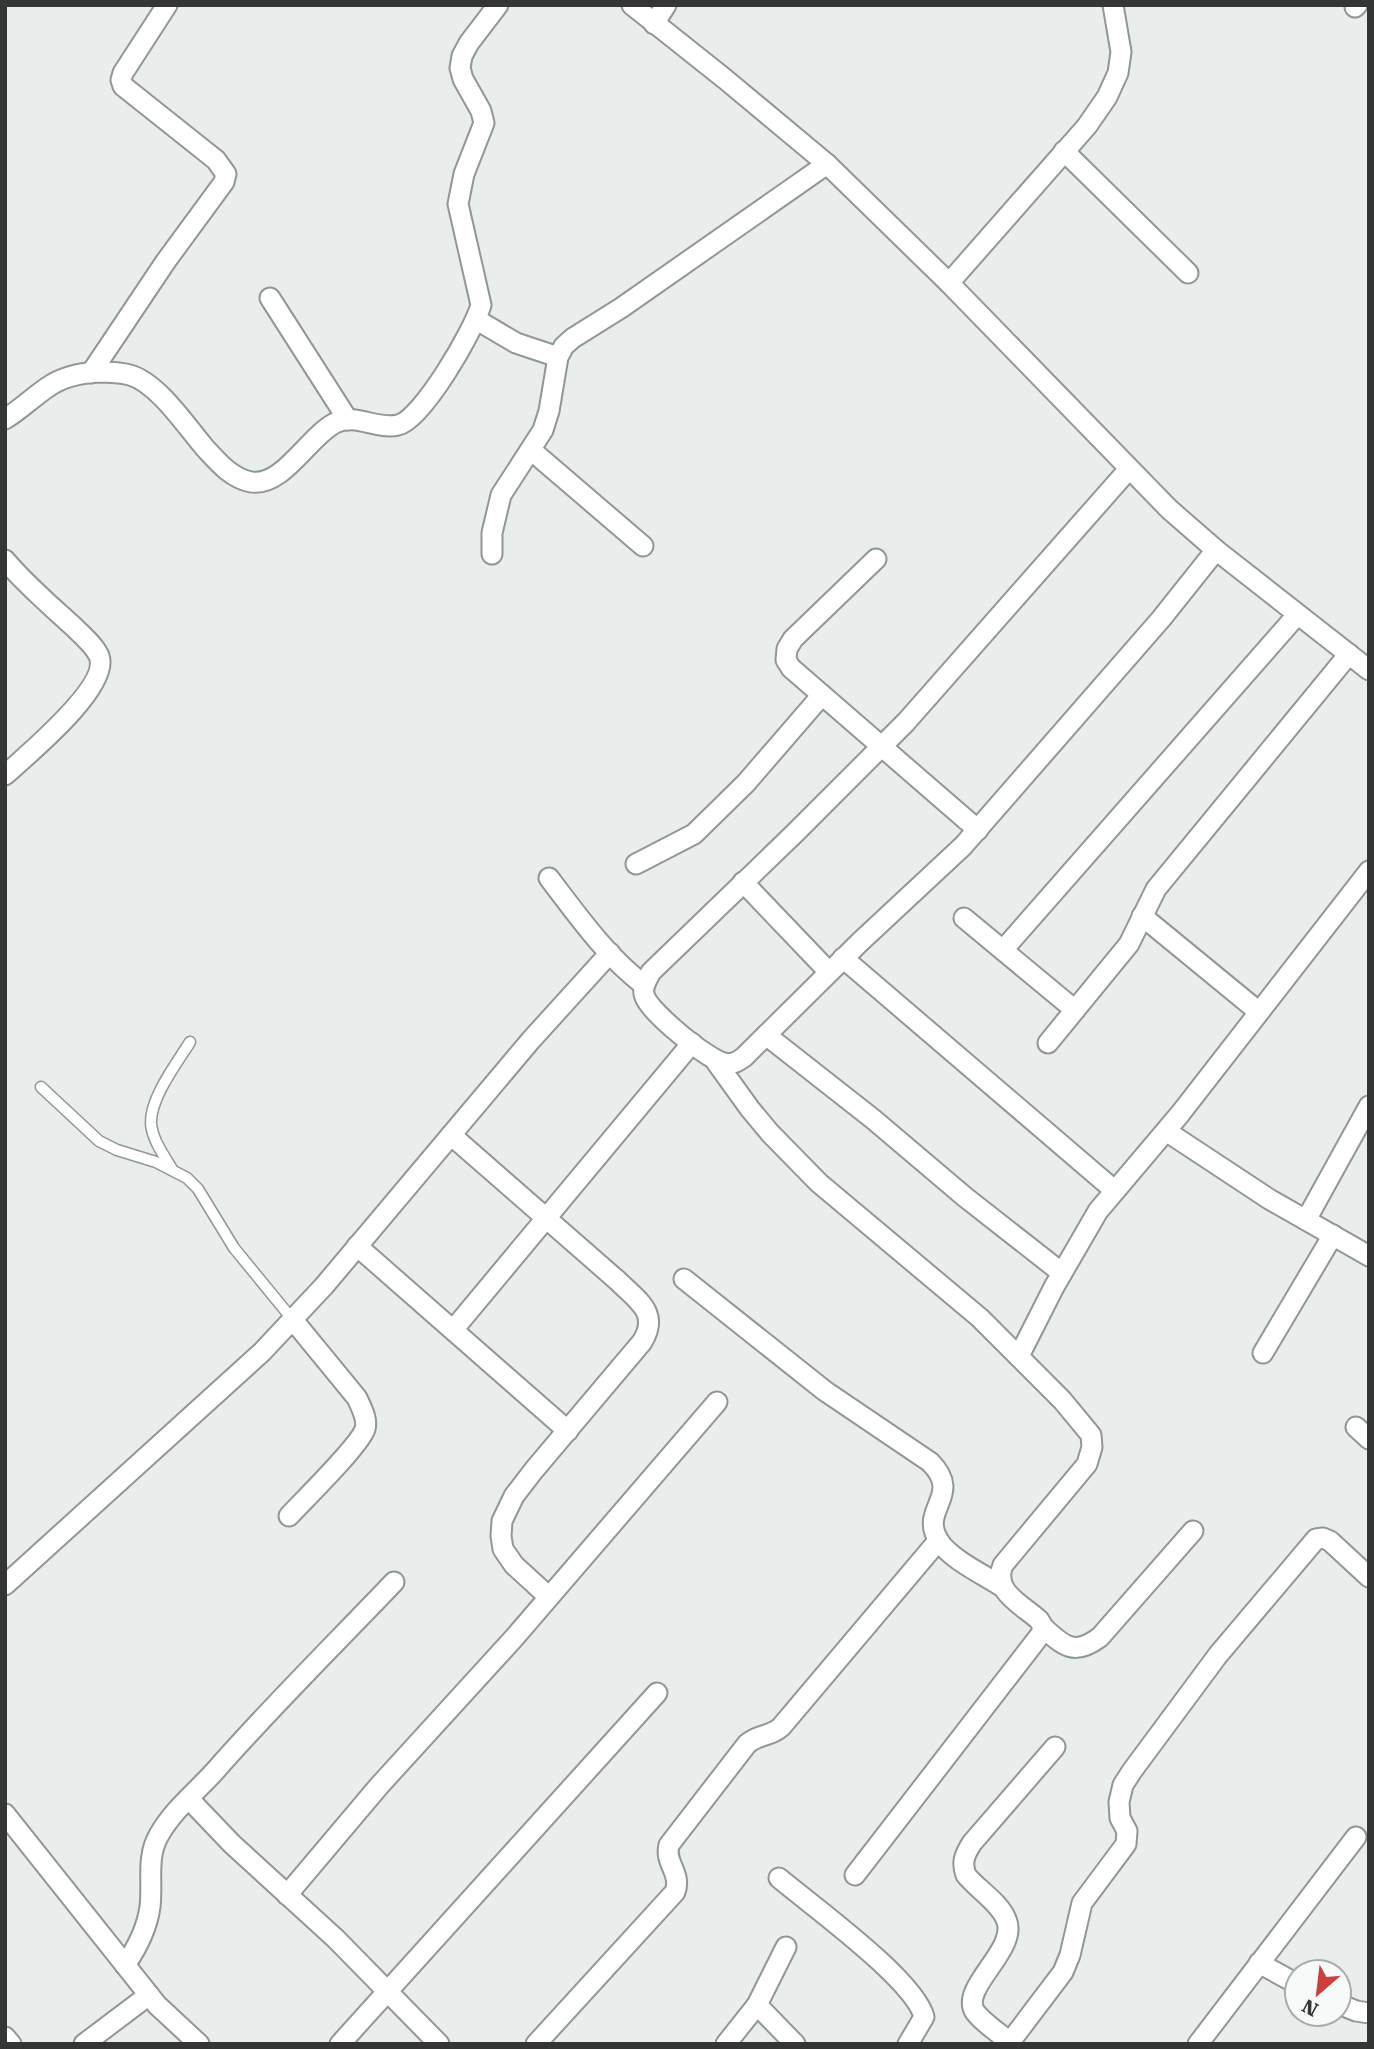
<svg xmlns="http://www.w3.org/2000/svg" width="1374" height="2049" font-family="'Roboto Serif',serif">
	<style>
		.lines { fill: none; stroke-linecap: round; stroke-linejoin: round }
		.service-casing { stroke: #929695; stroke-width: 13 }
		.minor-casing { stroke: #929695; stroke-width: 23 }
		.service { stroke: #fff; stroke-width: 10 }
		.minor { stroke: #fff; stroke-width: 19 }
	</style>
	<rect width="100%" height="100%" fill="#e9edeb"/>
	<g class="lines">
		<defs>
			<g id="service">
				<path d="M41 1087 99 1141 117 1150 156 1162 187 1178 198 1189 234 1248 293 1320"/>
				<path d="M172 1169C163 1154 152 1139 151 1123 150 1098 177 1063 190 1042"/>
			</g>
			<g id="minor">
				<path d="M632 5 725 79 827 164 949 283 1169 509 1216 550 1369 670"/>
				<path d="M1355 7 1357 5"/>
				<path d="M654 24 666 5"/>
				<path d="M1064 151 1188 273"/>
				<path d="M949 283 1087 126 1107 97 1118 73 1121 52 1113 5"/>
				<path d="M270 298 348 420"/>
				<path d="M477 320 516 343 558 357"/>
				<path d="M91 373 166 261 224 182 226 174 216 160 123 86 121 80 123 73 167 5"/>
				<path d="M5 419C20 410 33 397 48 387 62 377 81 373 98 372 109 372 119 372 130 375 158 383 186 426 205 448 218 462 231 478 251 482 283 487 308 437 335 423 355 413 377 430 398 425 422 420 474 330 481 305L458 204 464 174 484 123 481 111 463 79 460 68 462 56 469 43 498 5"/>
				<path d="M531 450 643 546"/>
				<path d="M1129 469 906 722 795 833 651 972C647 980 641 988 645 997 651 1013 707 1059 724 1063 732 1065 737 1062 744 1057L860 942 963 846 1161 619 1216 550"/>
				<path d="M492 554V533L501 495 543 430 549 411 558 357 564 346 573 338 621 308 827 164"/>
				<path d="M876 559 793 639 787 649 786 660 791 668 978 830"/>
				<path d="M5 560C26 585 51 606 75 628 83 636 95 646 99 656 111 686 27 755 5 775"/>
				<path d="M636 864 694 834 746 783 822 695"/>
				<path d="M549 878C578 916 606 956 644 985"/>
				<path d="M743 882 829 972"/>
				<path d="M1142 916 1259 1012"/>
				<path d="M964 918 1075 1010"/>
				<path d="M1003 950 1297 615"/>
				<path d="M843 958 1114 1190"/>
				<path d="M766 1035 873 1119 965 1197 1062 1273"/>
				<path d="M1048 1043 1129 944 1156 889 1349 654"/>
				<path d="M714 1059 750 1109 770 1133 819 1183 980 1318 1062 1400 1091 1435 1092 1447 1087 1464 1003 1565C992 1591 1021 1604 1039 1620L1043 1627 1041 1634 855 1875"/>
				<path d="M1166 1131 1269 1199 1369 1256"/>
				<path d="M451 1135 618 1281C638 1301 660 1313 642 1342L534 1470 514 1496 502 1521 501 1536 503 1549 514 1565 549 1597"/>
				<path d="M1306 1220 1369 1106"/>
				<path d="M357 1246 568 1431"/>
				<path d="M684 1279 825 1391 930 1462C964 1496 918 1509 939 1541 949 1558 984 1575 1001 1586"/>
				<path d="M453 1330 692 1043"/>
				<path d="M1263 1353 1333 1235"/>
				<path d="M1019 1356 1054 1287 1098 1211 1180 1114 1369 871"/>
				<path d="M1356 1427 1369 1439"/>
				<path d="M289 1516C303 1501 360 1445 365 1429 368 1419 361 1407 357 1398L293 1320"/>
				<path d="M5 1585 262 1352 324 1286 531 1040 610 953"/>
				<path d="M1043 1627C1064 1647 1075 1656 1100 1637L1193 1531"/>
				<path d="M189 1799 232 1844 336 1939 439 2044"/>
				<path d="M5 1814 157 2005 199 2044"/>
				<path d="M779 1878C811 1905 915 1980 924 2017L908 2044"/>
				<path d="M287 1895 379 1786 514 1638 717 1402"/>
				<path d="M1259 1963 1297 1984"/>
				<path d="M125 1965C137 1948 147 1928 150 1907 153 1882 146 1857 159 1835 173 1810 196 1792 215 1771 272 1706 334 1645 394 1582"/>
				<path d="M1339 2004 1356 2011 1369 2013"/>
				<path d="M757 2005 795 2044"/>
				<path d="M5 2037 11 2044"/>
				<path d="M1010 2042 1063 1972 1070 1955 1082 1903 1126 1844 1127 1831 1120 1818 1119 1802 1123 1785 1132 1771 1218 1655 1316 1539 1323 1538 1330 1541 1369 1577"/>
				<path d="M84 2044 149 1995"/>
				<path d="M340 2044 657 1693"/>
				<path d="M536 2044 675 1892C682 1873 664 1863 669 1845L747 1744C758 1734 770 1737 781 1727L938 1541"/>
				<path d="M726 2044 757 2005 786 1947"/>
				<path d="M1012 2044C1001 2034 984 2024 975 2012 959 1987 1020 1949 1006 1919 999 1902 977 1889 966 1875 961 1862 965 1854 972 1843L1055 1747"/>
				<path d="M1198 2044 1356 1837"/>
			</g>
		</defs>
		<use href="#service" class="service-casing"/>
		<use href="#minor" class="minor-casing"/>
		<use href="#service" class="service"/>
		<use href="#minor" class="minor"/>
	</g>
	<rect width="1374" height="2049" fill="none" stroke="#343635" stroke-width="14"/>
	<g transform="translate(1318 1993) rotate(208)"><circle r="33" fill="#f6faf9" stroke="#a8acab" stroke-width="2"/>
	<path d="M0-5L12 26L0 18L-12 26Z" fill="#cd3e3f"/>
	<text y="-10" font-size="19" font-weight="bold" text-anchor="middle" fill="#343635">N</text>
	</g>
</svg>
